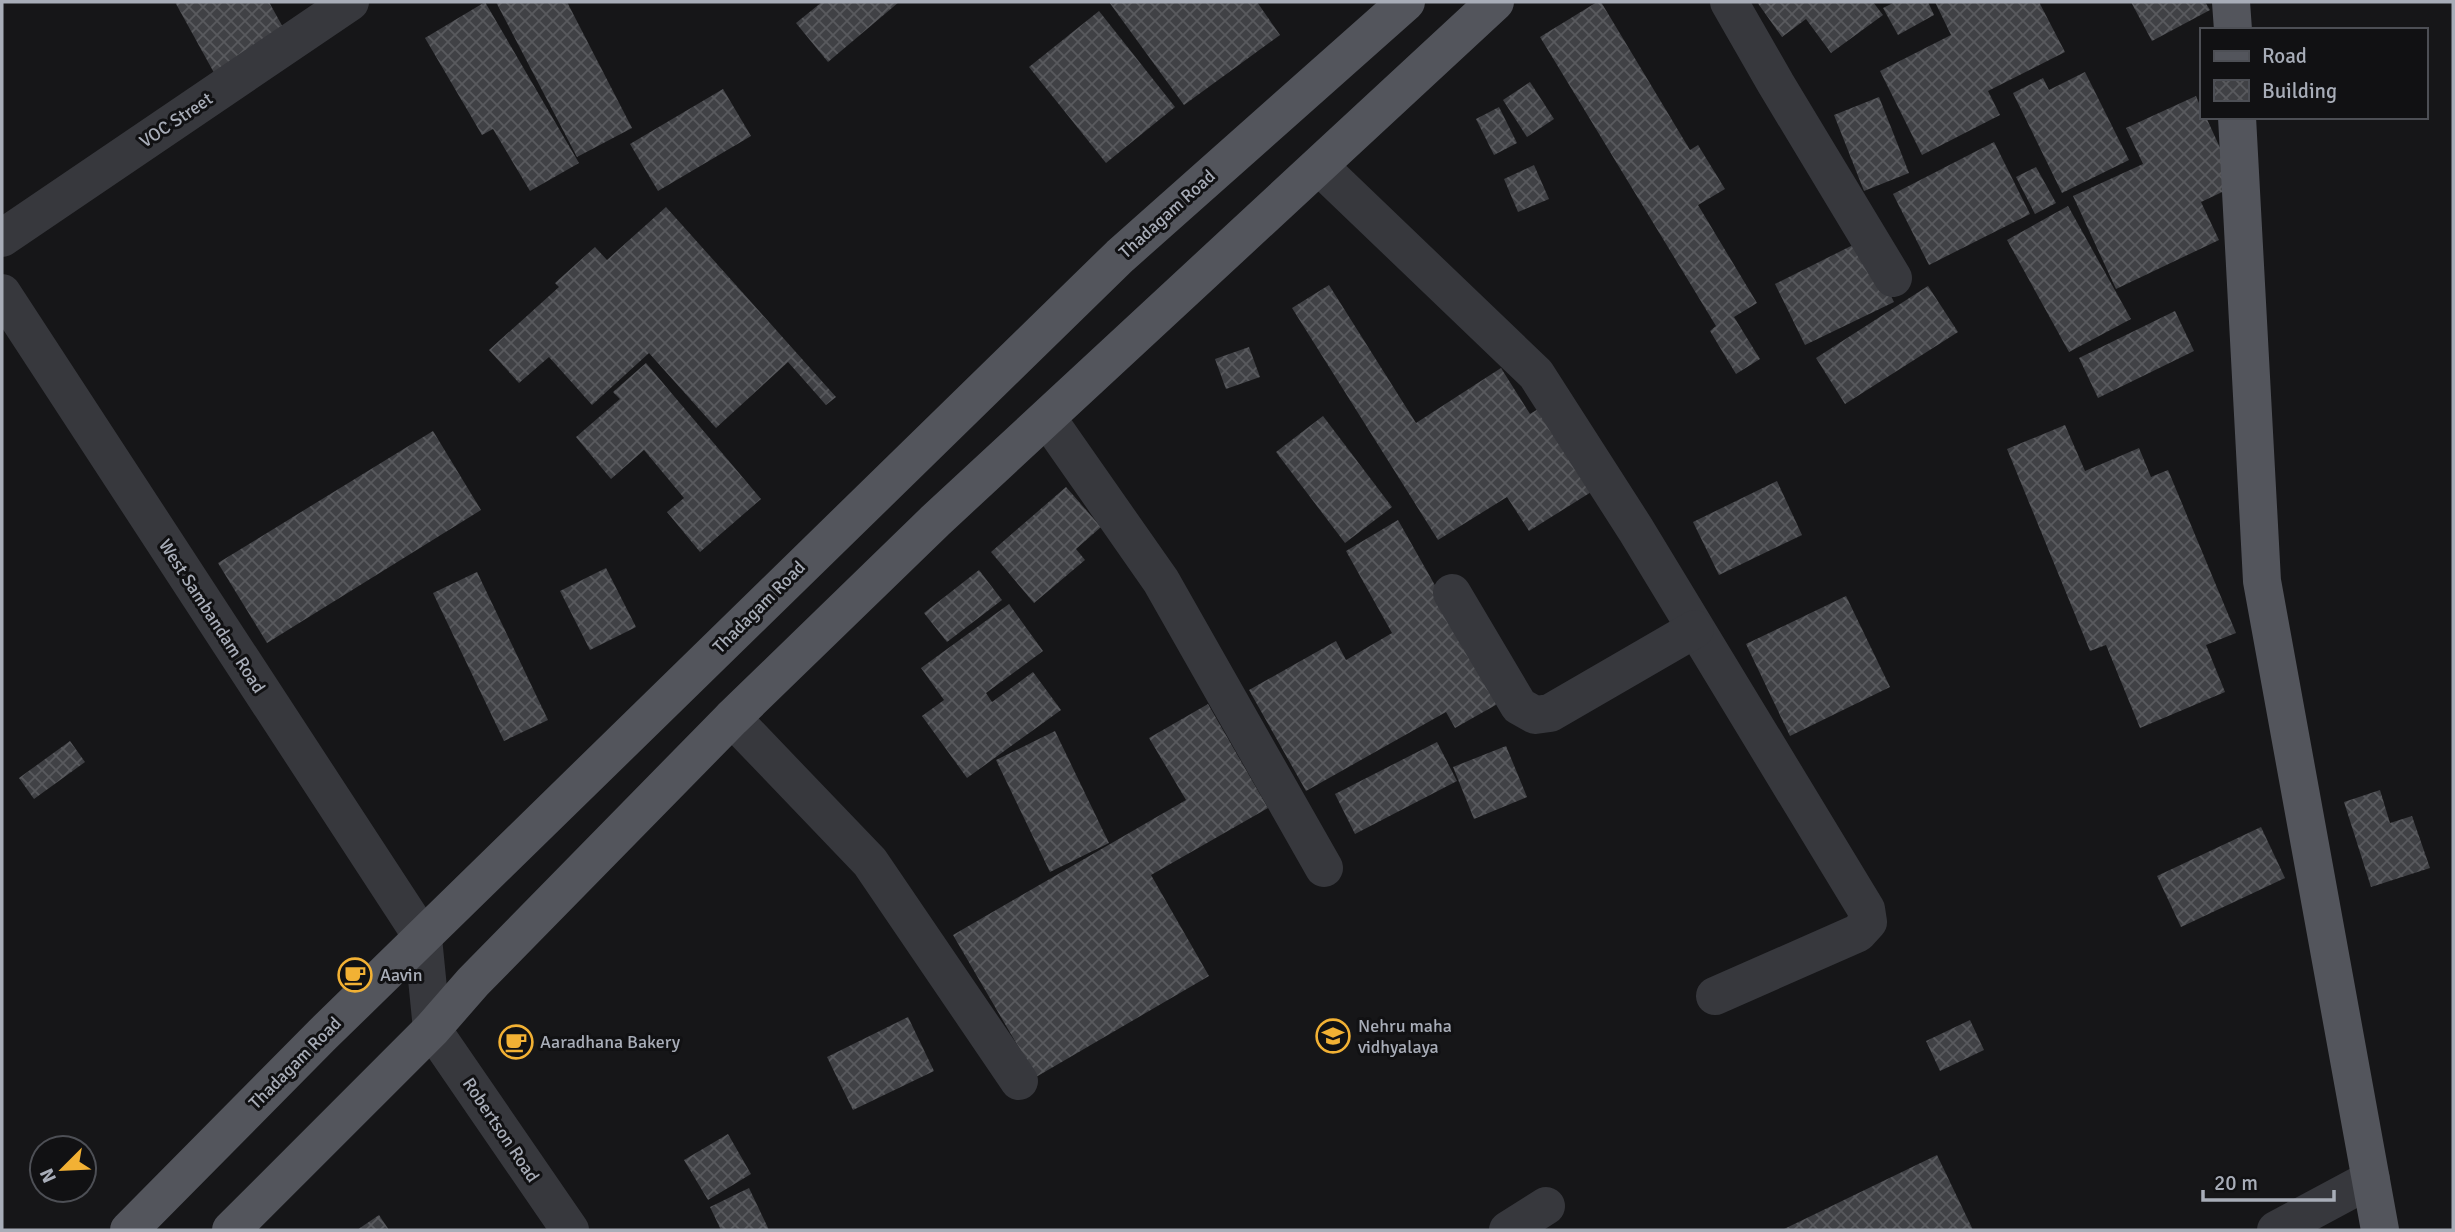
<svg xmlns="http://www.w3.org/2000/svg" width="2455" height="1232" font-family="Signika,sans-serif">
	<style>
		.building { fill: url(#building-cross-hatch) }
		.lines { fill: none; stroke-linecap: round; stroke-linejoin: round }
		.minor { stroke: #37383d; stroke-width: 38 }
		.major { stroke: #53555c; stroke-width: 38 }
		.labels { text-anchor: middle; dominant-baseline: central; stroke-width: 6; stroke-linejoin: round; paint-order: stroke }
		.street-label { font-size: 18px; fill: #a8adb8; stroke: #111113 }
		.poi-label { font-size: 18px; fill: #a8adb8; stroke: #111113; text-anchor: start }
	</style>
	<defs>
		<pattern id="building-cross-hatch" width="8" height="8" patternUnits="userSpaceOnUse" patternTransform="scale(1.75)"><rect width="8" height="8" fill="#404145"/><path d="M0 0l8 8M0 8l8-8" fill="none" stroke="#595a5e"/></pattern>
	</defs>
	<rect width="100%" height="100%" fill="#161618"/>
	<g class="building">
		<path d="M175 2H269L290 40 218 80Z"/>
		<path d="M485 2 579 163 530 191 493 129 482 135 425 38Z"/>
		<path d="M496 2H567L632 128 577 157Z"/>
		<path d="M822 2H899L828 62 796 23Z"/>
		<path d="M1109 2H1257L1280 35 1184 105Z"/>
		<path d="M1597 2H1601L1690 150 1698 145 1725 189 1698 205 1757 303 1734 317 1760 359 1736 374 1710 331 1716 326 1540 37Z"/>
		<path d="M1757 2H1873L1883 15 1831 53 1806 19 1782 37Z"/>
		<path d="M1895 2H1928L1934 15 1898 35 1883 8Z"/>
		<path d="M1935 2H2039L2065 52 1988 91 2000 115 1922 155 1880 71 1951 35Z"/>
		<path d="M2131 2H2205L2210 10 2152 41Z"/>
		<path d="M1099 11 1175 107 1106 163 1029 67Z"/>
		<path d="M2085 72 2129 160 2062 193 2013 93 2043 78 2049 90Z"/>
		<path d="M1530 82 1554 119 1527 137 1503 100Z"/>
		<path d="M723 89 751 136 658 191 630 144Z"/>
		<path d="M2196 96 2201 108V117H2206L2237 185 2201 202 2219 240 2116 289 2073 196 2143 164 2126 128Z"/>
		<path d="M1879 97 1909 173 1864 191 1834 115Z"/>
		<path d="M1499 107 1517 143 1494 155 1476 119Z"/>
		<path d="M1994 142 2030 214 1929 265 1893 194Z"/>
		<path d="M1534 165 1549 199 1518 212 1504 179Z"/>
		<path d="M2036 167 2056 203 2035 214 2016 177Z"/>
		<path d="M2068 206 2131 319 2069 352 2007 240Z"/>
		<path d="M666 207 836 397 826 405 788 362 716 428 649 353 592 405 549 357 519 383 489 350 559 287 555 283 595 247 607 260Z"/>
		<path d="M1863 240 1894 302 1805 345 1775 284Z"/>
		<path d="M1329 285 1416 423 1501 368 1530 414 1543 406 1596 489 1529 531 1507 497 1438 540 1292 308Z"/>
		<path d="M1928 286 1958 332 1845 404 1816 358Z"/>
		<path d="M2175 311 2194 351 2098 398 2079 358Z"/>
		<path d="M1249 347 1260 377 1226 389 1215 359Z"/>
		<path d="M646 363 761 499 700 552 667 512 684 498 644 450 611 479 576 437 620 399 613 392Z"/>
		<path d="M1323 416 1392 507 1345 543 1276 452Z"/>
		<path d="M2065 425 2085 471 2139 448 2151 477 2168 470 2236 633 2206 645 2225 692 2140 728 2106 645 2090 651 2007 449Z"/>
		<path d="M433 431 481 510 267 643 218 563Z"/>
		<path d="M1777 481 1802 535 1719 575 1693 522Z"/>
		<path d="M1066 487 1101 527 1076 549 1085 560 1034 603 991 552Z"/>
		<path d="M1398 520 1501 702 1455 728 1446 712 1306 791 1249 690 1336 641 1346 660 1392 633 1346 551Z"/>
		<path d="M606 568 636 627 590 650 560 591Z"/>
		<path d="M979 570 1002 600 947 642 924 613Z"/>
		<path d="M477 572 548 720 504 741 433 593Z"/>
		<path d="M1846 596 1890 687 1790 736 1746 644Z"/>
		<path d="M1009 604 1043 651 986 693 992 702 1033 672 1061 710 967 778 922 716 944 700 921 668Z"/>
		<path d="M1208 704 1268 808 1151 875 1209 976 1036 1077 953 935 1186 800 1149 738Z"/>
		<path d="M1055 731 1109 843 1050 872 996 760Z"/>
		<path d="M70 741 85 762 34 799 19 778Z"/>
		<path d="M1437 742 1457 781 1355 834 1335 794Z"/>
		<path d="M1506 746 1527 797 1474 819 1453 767Z"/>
		<path d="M2380 790 2390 823 2412 816 2430 868 2371 887 2344 802Z"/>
		<path d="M2261 827 2285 878 2181 927 2157 876Z"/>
		<path d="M908 1017 934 1071 853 1110 827 1057Z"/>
		<path d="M1970 1020 1984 1050 1940 1071 1926 1041Z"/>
		<path d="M728 1134 751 1174 708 1200 684 1160Z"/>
		<path d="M1937 1155 1973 1230H1782Z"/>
		<path d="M749 1188 769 1230H721L710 1207Z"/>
		<path d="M379 1215 389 1230H357Z"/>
	</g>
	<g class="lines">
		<g class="minor">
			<path d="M1729 2 1776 84 1893 278"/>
			<path d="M1319 166 1536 374 1636 530 1866 909 1868 922 1858 933 1715 996"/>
			<path d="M2 238 350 2"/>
			<path d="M2 293 423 938 432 1029 570 1230"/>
			<path d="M1047 418 1161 581 1324 868"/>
			<path d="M1452 593 1519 706 1535 715 1550 713 1695 629"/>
			<path d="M732 718 870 862 1019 1081"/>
			<path d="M1508 1230 1546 1206"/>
			<path d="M2276 1230 2371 1179"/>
		</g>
		<g class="major">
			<path d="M2231 2 2233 30"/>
			<path d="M2237 117 2262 581 2380 1230"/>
			<path d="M129 1230 322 1035 1120 256 1406 2"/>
			<path d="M231 1230 432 1029 473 982 732 718 935 521 1495 2"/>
		</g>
	</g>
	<defs>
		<symbol id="cafe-ring" viewBox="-11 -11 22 22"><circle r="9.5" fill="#111113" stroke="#f2b134" stroke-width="1.5"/><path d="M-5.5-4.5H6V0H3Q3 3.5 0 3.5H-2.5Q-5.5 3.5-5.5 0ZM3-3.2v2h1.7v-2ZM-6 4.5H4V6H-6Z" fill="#f2b134"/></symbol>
		<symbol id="school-ring" viewBox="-11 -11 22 22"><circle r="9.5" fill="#111113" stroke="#f2b134" stroke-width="1.5"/><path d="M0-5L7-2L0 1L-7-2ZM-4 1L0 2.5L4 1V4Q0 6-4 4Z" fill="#f2b134"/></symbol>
	</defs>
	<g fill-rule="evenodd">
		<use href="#cafe-ring" x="336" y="956" width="38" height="38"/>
		<use href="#school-ring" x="1314" y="1017" width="38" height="38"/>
		<use href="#cafe-ring" x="497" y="1023" width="38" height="38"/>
	</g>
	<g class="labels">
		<g class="street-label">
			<text transform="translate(176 120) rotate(-34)">VOC Street</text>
			<text transform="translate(1167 214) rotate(-42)">Thadagam Road</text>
			<text transform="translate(759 607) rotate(-45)">Thadagam Road</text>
			<text transform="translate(212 616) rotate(57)">West Sambandam Road</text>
			<text transform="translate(295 1063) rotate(-45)">Thadagam Road</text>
			<text transform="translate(501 1130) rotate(56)">Robertson Road</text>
		</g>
		<g class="poi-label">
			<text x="380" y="975">Aavin</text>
			<text x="1358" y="1026">Nehru maha<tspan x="1358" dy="21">vidhyalaya</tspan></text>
			<text x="540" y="1042">Aaradhana Bakery</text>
		</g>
	</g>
	<rect width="2455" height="1232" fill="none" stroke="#a8adb8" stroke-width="7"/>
	<rect x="2200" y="28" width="228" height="91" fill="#111113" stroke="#4d4f55" stroke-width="2"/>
	<rect x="2214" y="51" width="35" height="10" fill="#53555c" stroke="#4d4f55" stroke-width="2"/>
	<text x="2262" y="63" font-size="21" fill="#a8adb8">Road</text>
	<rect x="2214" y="80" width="35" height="21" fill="url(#building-cross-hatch)" stroke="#4d4f55" stroke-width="2"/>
	<text x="2262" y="98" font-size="21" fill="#a8adb8">Building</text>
	<g transform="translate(63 1169) rotate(246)"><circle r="33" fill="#111113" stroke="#4d4f55" stroke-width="2"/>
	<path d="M0-5L12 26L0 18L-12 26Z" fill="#f2b134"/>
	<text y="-10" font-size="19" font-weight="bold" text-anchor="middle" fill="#a8adb8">N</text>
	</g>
	<path d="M2203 1190v10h131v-10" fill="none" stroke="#a8adb8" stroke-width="3.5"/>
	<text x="2214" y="1190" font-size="21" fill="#a8adb8" stroke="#111113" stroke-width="5" paint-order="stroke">20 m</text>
</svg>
